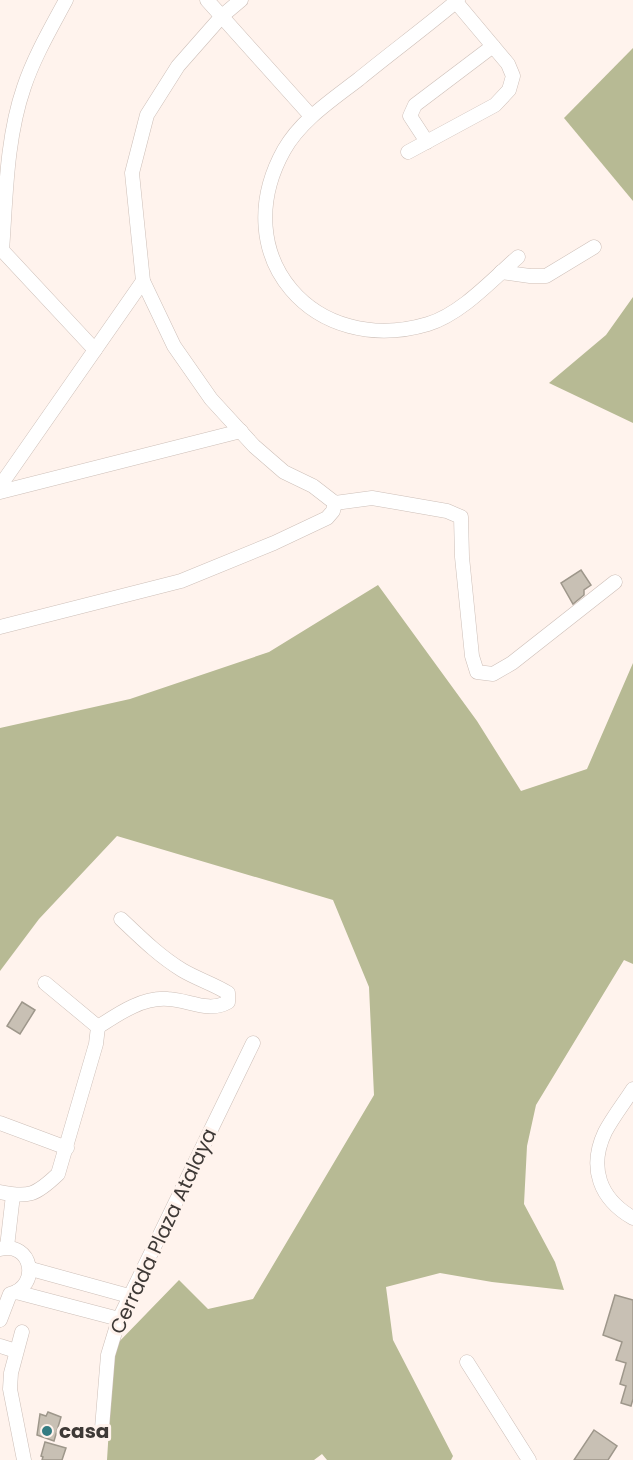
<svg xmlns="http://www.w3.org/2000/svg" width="633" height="1460" font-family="Poppins,sans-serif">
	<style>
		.forest { fill: #b7ba94 }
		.building { fill: #c8c0b4; stroke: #9e978b; stroke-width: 1.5 }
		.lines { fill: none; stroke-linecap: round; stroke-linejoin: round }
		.minor-casing { stroke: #cdbfb8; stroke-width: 15 }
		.minor { stroke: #fff; stroke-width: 14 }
		.poi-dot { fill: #347c82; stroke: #fff3ed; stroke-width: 2 }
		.labels { text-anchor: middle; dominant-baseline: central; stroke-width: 6; stroke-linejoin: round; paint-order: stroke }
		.street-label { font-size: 20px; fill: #3e3936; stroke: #fff3ed }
		.poi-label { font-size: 20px; font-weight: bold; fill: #3e3936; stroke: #fff3ed; text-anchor: start }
	</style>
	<rect width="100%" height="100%" fill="#fff3ed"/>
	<g class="forest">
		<path d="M633 48V201L564 118Z"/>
		<path d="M633 297V423L549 383 606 335Z"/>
		<path d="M378 585 477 721 521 791 587 769 633 663V964L624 960 536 1105 527 1146 524 1204 555 1262 564 1290 492 1282 440 1273 386 1287 393 1340 453 1456 451 1460H327L322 1454 314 1460H107L114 1347 179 1280 208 1309 253 1299 374 1095 369 987 333 900 117 836 39 919 0 971V728L130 699 269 652Z"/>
	</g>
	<g class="building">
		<path d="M581 570 591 585 584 590V595L573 604 561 583Z"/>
		<path d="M22 1002 35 1010 20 1034 7 1026Z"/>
		<path d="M615 1295 633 1300V1399L631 1406 621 1403 626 1386 620 1384 626 1363 616 1360 622 1342 603 1335Z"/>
		<path d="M48 1412 61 1417 54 1441 37 1435 40 1414 46 1416Z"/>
		<path d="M594 1430 617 1446 608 1460H574Z"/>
		<path d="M45 1442 66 1448 62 1460H42L43 1457 41 1456Z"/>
	</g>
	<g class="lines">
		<defs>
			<g id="minor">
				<path d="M207 0 311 116"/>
				<path d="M241 0 222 16 178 66 147 115 132 173 143 281 174 346 211 399 254 446 284 472 313 486 335 503"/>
				<path d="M458 0C426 27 392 52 359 79 332 100 301 120 284 150 225 256 314 358 428 324 461 314 492 280 518 257"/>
				<path d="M427 142 410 116 415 105 493 46"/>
				<path d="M408 152 495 105 509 90 513 76 508 64 456 2"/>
				<path d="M0 248 95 350"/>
				<path d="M2 251C6 197 6 139 24 87 34 57 51 28 66 0"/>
				<path d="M501 272 530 276H546L594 247"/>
				<path d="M0 486 143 281"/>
				<path d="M0 492 241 431"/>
				<path d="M335 503 372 498 447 511 461 517 462 557 472 656 477 672 493 674 512 663 615 582"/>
				<path d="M0 627 181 581 274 543 327 518 333 511 335 503"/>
				<path d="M98 1027C118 1014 142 997 168 999 189 1000 208 1013 228 1002V993C214 984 197 979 182 970 159 956 140 937 121 919"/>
				<path d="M633 1089C624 1103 613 1117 605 1132 588 1168 600 1199 633 1218"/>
				<path d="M0 1123 67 1148"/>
				<path d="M0 1192C29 1198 36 1195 58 1174L96 1044 98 1027 45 983"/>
				<path d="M7 1247 13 1195"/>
				<path d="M0 1249C32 1241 41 1286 10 1294L0 1320"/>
				<path d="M31 1269 129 1296"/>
				<path d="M16 1292 119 1319"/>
				<path d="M22 1332 11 1373 10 1389 24 1460"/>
				<path d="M0 1346 16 1351"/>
				<path d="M467 1362 529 1460"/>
				<path d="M102 1428 108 1355 119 1319 253 1043"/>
			</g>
		</defs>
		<use href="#minor" class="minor-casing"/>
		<use href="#minor" class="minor"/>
	</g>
	<circle class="poi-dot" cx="47" cy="1431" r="6"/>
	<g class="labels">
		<g class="street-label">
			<text transform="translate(163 1231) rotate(-65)">Cerrada Plaza Atalaya</text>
		</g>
		<g class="poi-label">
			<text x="59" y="1431">casa</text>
		</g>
	</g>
</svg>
